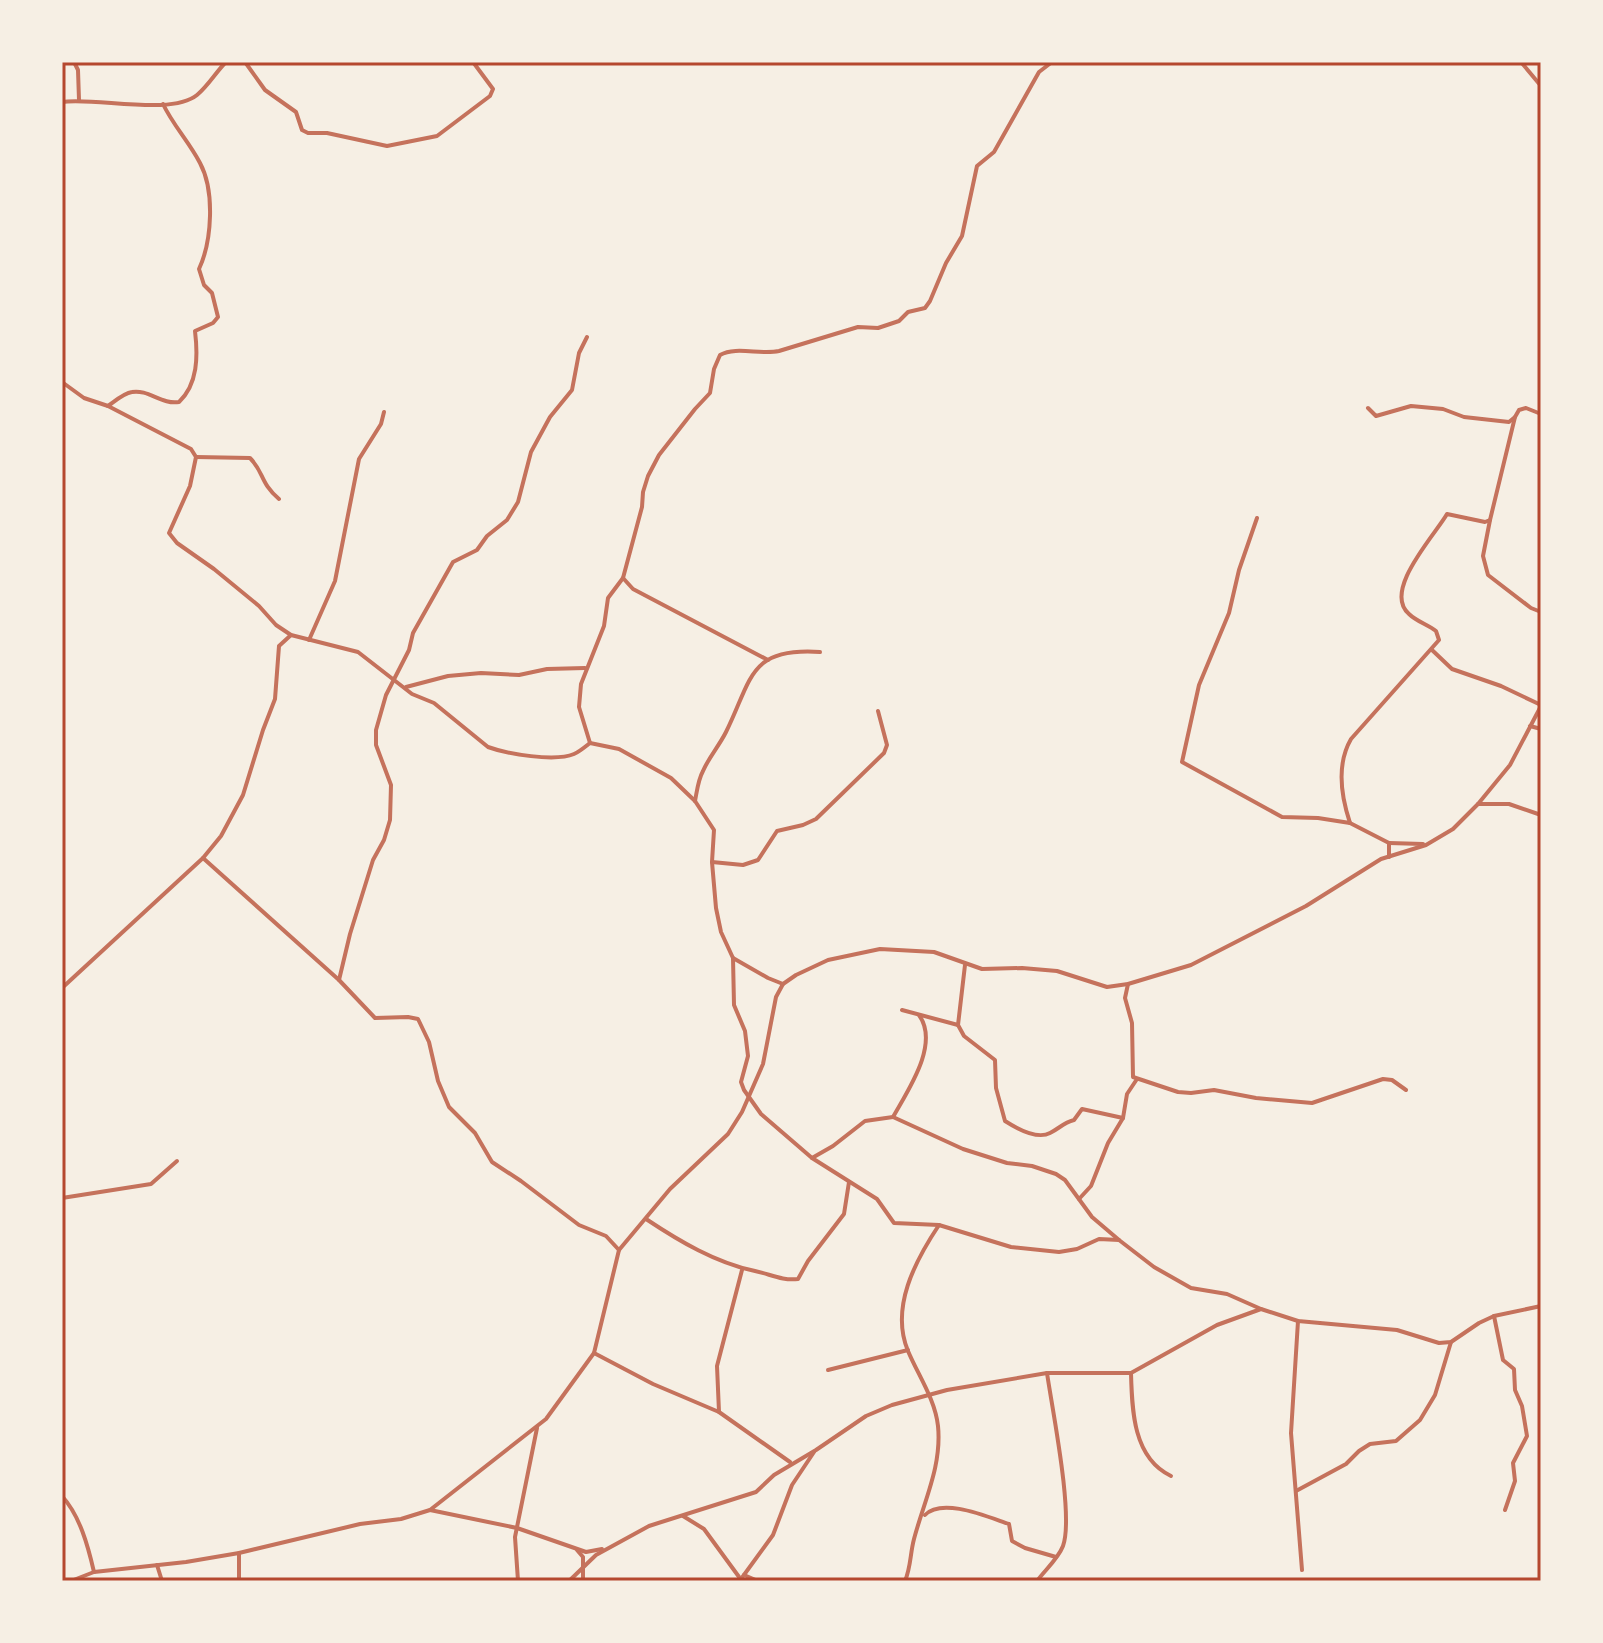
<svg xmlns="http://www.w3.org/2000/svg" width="1603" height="1643" font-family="Barlow,sans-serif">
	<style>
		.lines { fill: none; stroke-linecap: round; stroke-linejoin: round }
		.minor { stroke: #c5725c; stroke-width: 4 }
		.neatline { fill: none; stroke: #b5482f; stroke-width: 3 }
	</style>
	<rect width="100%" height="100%" fill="#f6efe4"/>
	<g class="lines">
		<g class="minor">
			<path d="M74 62 78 70 79 100"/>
			<path d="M245 62 265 90 296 112 302 130 308 133H327L387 146 437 136 490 96 493 89 473 62"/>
			<path d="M1521 62 1541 86"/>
			<path d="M62 102C96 97 171 116 197 95 208 86 216 72 226 62"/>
			<path d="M62 382 84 398 108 406 191 449 196 457 190 486 169 533 177 543 214 569 259 606 276 625 291 635 358 652 412 694 434 703 488 747C507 754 555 762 574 754 579 752 585 747 590 743L619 749 671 778 695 801 714 830 712 862 716 908 721 932 733 958 734 1005 745 1031 748 1056 741 1082 744 1090 761 1114 812 1158 877 1199 894 1223 939 1225 1011 1247 1059 1252 1077 1249 1099 1239 1119 1240 1154 1267 1191 1288 1227 1294 1261 1309"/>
			<path d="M108 406C115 401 124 393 132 392 148 389 162 405 179 402 198 384 198 356 195 331L213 323 218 317 212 293 204 285 199 269C212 241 215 191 200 163 189 142 173 125 163 104"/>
			<path d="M1368 408 1376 416 1411 406 1443 409 1464 417 1509 422 1515 417 1519 410 1526 408 1541 414"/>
			<path d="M196 457 250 458C264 472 260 483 279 499"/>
			<path d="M1257 518 1239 570 1229 613 1199 685 1182 762 1282 817 1318 818 1350 823"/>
			<path d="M1490 520 1483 556 1488 575 1531 608 1541 612"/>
			<path d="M623 578 633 589 768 660"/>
			<path d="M309 640 335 581 359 459 381 424 384 412"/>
			<path d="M1432 650 1452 669 1501 686 1541 705"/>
			<path d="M406 687 448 676 481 673 519 675 547 669 585 668"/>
			<path d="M1530 726 1541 729"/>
			<path d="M590 743 579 707 581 684 604 626 608 598 623 578 642 507 643 492 648 476 659 455 695 409 710 393 714 369 720 355C736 346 760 355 779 351L858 327 878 328 899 321 908 312 925 308 930 301 946 263 962 236 977 166 994 152 1039 72 1052 62"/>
			<path d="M695 801C697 791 698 780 703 771 709 757 719 746 726 732 752 680 748 647 820 652"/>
			<path d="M1478 804H1509L1541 815"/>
			<path d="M1389 843 1423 844"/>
			<path d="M1389 857V843L1350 823C1341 796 1336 765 1351 739L1439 640 1436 631C1428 625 1416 621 1409 614 1382 591 1435 535 1447 514L1485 522 1490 520 1515 417"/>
			<path d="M203 858 339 980 375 1018 408 1017 418 1019 429 1042 438 1081 449 1107 475 1133 492 1162 521 1181 579 1225 606 1236 619 1250"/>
			<path d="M712 862 743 865 758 860 777 831 803 825 816 819 884 753 887 745 878 711"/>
			<path d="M733 958 768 978 783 984"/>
			<path d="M965 965 958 1025 964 1036 995 1060 996 1088 1005 1121C1016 1128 1037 1140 1050 1133 1060 1128 1063 1123 1074 1120L1082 1109 1123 1118"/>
			<path d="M339 980 350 934 373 860 384 840 390 820 391 785 376 745V730L386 695 409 650 413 633 453 562 477 550 487 536 507 520 518 502 531 452 550 417 572 390 579 353 587 337"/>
			<path d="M1128 984 1125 998 1132 1023 1133 1077 1178 1092 1191 1093 1214 1090 1256 1098 1312 1103 1383 1079 1392 1080 1406 1090"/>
			<path d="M62 988 203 858 221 836 243 795 263 730 275 699 279 646 291 635"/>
			<path d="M902 1010 958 1025"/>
			<path d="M893 1117 963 1149 1007 1163 1032 1166 1056 1174 1065 1180 1092 1217 1119 1240"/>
			<path d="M812 1158 833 1146 865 1121 893 1117C908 1090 940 1044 919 1015"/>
			<path d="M62 1198 151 1184 177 1161"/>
			<path d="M1079 1199 1091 1186 1108 1143 1123 1118 1127 1094 1137 1079"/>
			<path d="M646 1219C679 1241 716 1263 755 1271 770 1274 782 1281 798 1279L808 1261 844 1214 849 1182"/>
			<path d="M1494 1316 1503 1360 1514 1369 1515 1390 1522 1406 1527 1436 1513 1463 1515 1481 1505 1510"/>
			<path d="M1298 1321 1291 1433 1302 1570"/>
			<path d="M594 1353 653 1384 719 1412 790 1462"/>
			<path d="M828 1370 908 1350"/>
			<path d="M1131 1373C1132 1410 1133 1458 1171 1476"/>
			<path d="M719 1412 717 1366 742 1270"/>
			<path d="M1296 1491 1346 1464 1359 1451 1370 1444 1396 1441 1420 1420 1435 1395 1451 1342"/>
			<path d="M62 1496C80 1516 88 1546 94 1572"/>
			<path d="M430 1510 517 1528 586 1552 602 1549"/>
			<path d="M925 1515C942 1497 988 1517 1009 1524L1012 1541 1025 1548 1056 1557"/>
			<path d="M683 1516 704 1529 742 1581"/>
			<path d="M577 1550 583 1557V1581"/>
			<path d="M157 1565 162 1581"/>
			<path d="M744 1575 758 1581"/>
			<path d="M741 1579 773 1535 792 1485 814 1452"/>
			<path d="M71 1581 94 1572 186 1562 239 1553 360 1524 401 1519 430 1510 546 1419 594 1353 619 1250 670 1189 728 1134 742 1112 763 1064 776 997 783 984 796 975 828 960 880 949 934 952 982 969 1022 968 1057 971 1107 987 1128 984 1191 965 1306 906 1381 859 1426 845 1453 829 1478 804 1510 765 1541 706"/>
			<path d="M239 1581V1553"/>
			<path d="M518 1581 515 1537 537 1428"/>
			<path d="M569 1581 596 1555 649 1526 756 1492 774 1475 816 1450 866 1416 892 1405 947 1390 1047 1373H1131L1217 1325 1261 1309 1298 1321 1397 1330 1439 1343 1451 1342 1479 1323 1494 1316 1541 1306"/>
			<path d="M905 1581C911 1567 910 1554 914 1539 924 1501 942 1466 938 1426 935 1399 918 1375 908 1351 890 1308 915 1261 939 1225"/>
			<path d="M1037 1581C1045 1570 1058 1559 1063 1546 1074 1516 1052 1408 1047 1373"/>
		</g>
	</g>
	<rect width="1603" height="1643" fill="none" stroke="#f6efe4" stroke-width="128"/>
	<rect x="64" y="64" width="1475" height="1515" class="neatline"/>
</svg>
